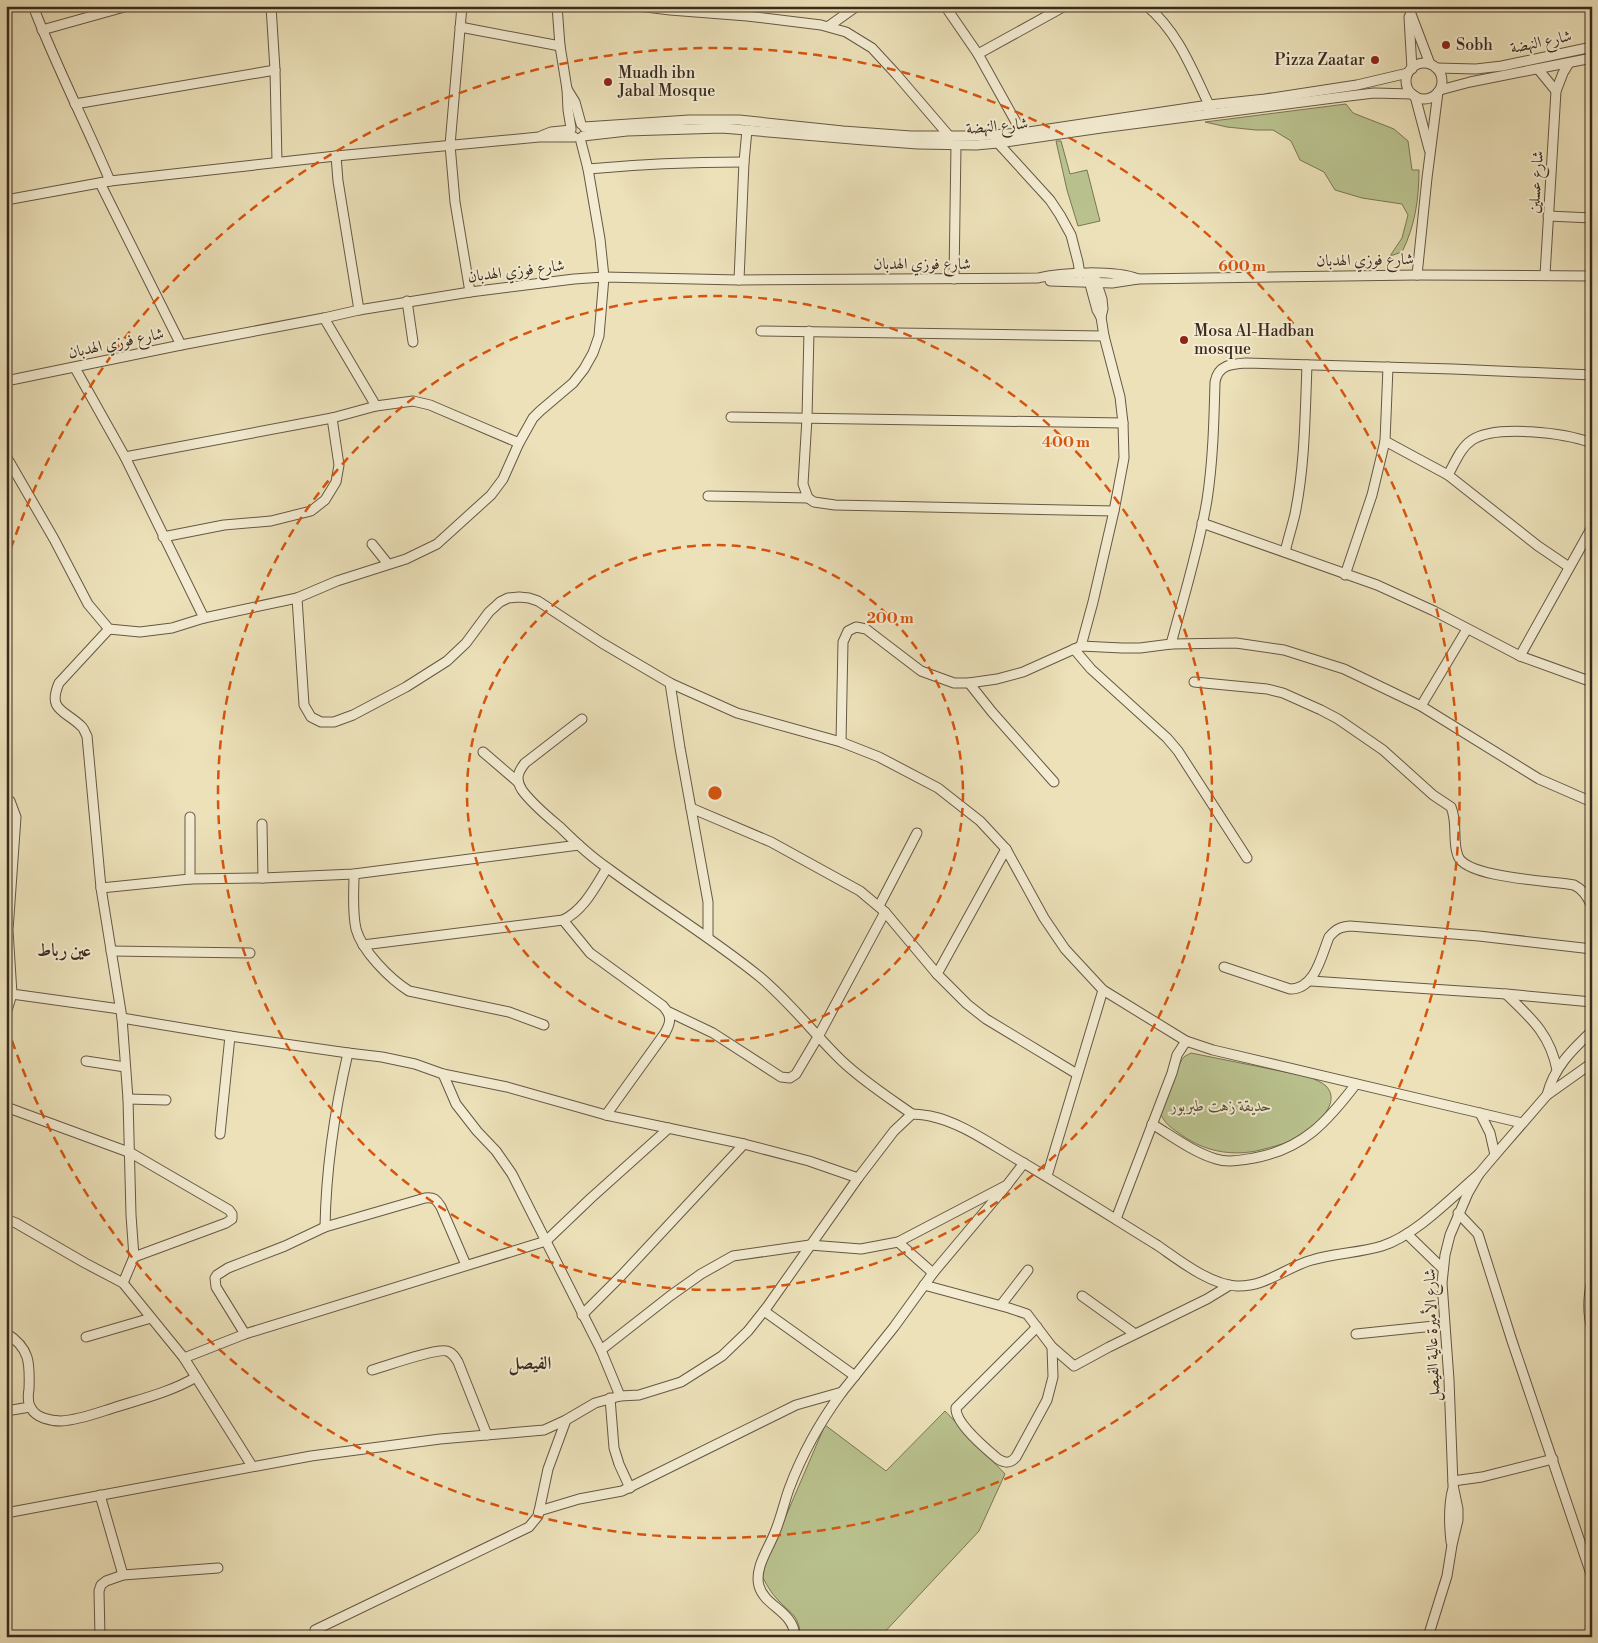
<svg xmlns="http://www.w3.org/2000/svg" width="1598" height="1643" font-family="'Libre Bodoni',Amiri,serif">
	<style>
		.green { fill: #b9c28e; stroke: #7a7656 }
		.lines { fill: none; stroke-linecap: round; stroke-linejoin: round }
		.minor-casing { stroke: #665845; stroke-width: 11 }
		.minor { stroke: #f3ecd2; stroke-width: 9 }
		.ring { fill: none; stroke: #d7540e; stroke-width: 2.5; stroke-dasharray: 9 6 }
		.poi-dot { fill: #8f2418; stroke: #f3ecd2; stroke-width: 2 }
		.labels { text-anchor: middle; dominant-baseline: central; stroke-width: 4; stroke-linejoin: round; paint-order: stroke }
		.street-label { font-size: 16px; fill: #3a2a1e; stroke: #f3ecd2 }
		.poi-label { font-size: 16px; fill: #3a2a1e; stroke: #f3ecd2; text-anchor: start }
		.park-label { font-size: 16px; font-style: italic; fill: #5a503a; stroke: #f3ecd2 }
		.neighbourhood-label { font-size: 18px; font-weight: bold; fill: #3a2a1e; stroke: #f3ecd2 }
		.centre { fill: #d7540e; stroke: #f3ecd2; stroke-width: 2.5 }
		.ring-label { font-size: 15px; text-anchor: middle; font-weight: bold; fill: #d7540e; stroke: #f3ecd2; stroke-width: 4; stroke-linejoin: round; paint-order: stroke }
	</style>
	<rect width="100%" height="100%" fill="#ece1b9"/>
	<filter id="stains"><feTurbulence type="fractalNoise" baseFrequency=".004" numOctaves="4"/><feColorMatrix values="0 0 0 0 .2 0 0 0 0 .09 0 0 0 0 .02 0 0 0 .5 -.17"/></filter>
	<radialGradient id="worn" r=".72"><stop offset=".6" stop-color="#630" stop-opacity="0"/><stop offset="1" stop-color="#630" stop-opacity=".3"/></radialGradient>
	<g class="green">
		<path d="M1346 104 1353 113 1394 129 1408 141 1412 170H1419C1419 199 1415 226 1402 252L1390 256 1402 238 1408 215 1402 204 1362 198 1335 190 1324 172 1300 160 1291 141 1273 130H1256L1227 127 1205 122Z"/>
		<path d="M1056 141H1061L1070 174 1087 170 1100 221 1078 226 1067 190Z"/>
		<path d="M1191 1053 1310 1077C1315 1080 1322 1082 1326 1086 1346 1107 1302 1136 1285 1143 1276 1146 1265 1149 1256 1151 1230 1156 1205 1151 1183 1136 1173 1129 1164 1124 1160 1112 1164 1104 1180 1059 1184 1057 1186 1055 1188 1055 1191 1053Z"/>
		<path d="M945 1411 1005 1474 979 1531 880 1637H800C800 1616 791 1614 779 1601 771 1593 766 1584 761 1574L825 1425 886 1471Z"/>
	</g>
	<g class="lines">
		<defs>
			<g id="minor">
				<path d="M33 6C56 66 85 122 110 181"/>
				<path d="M271 6 275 70 277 162"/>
				<path d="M462 6 450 145 455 202 470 292"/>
				<path d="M557 6 560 46 567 89 568 110 571 128"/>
				<path d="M638 6 670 10 747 16 821 25 846 32 872 48 896 74 950 137"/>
				<path d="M945 6 978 54 1022 133"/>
				<path d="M1147 6C1179 33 1193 72 1211 109"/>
				<path d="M1408 6 1430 64"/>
				<path d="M1409 17 1412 69"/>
				<path d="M829 26 857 6"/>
				<path d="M460 27 560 46"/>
				<path d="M42 30 128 6"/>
				<path d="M978 54 1065 6"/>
				<circle cx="1424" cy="81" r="18"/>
				<path d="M1436 68 1476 69 1502 66 1592 47"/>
				<path d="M1538 69 1556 91"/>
				<path d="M567 89 575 102 581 124"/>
				<path d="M1440 90 1470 82 1592 58"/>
				<path d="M1415 96 1429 149"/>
				<path d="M75 104 275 70"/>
				<path d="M584 127 689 120H739L843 131 911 136H974L1022 133 1209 105 1265 99 1357 85 1408 73"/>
				<path d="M541 136 551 132 571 130"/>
				<path d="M583 136 627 131 722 128 864 140 918 144 976 145 998 143 1101 128 1349 96 1374 93 1412 94"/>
				<path d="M998 143 1050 200 1060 215 1071 235 1078 262 1080 274"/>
				<path d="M336 156 338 181 359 310"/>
				<path d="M588 169C640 164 692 162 744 162"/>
				<path d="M100 183 181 345"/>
				<path d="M6 200 110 181 336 156 539 137H574"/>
				<path d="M1548 216 1592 218"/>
				<path d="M1417 275 1427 178 1438 92"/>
				<path d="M1545 275 1556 91 1563 73 1569 63"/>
				<path d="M1088 277 1097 310 1101 317"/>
				<path d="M954 279 956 145"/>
				<path d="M739 280 744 162 747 130"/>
				<path d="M1050 281 1112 283 1138 279 1417 275 1592 276"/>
				<path d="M407 301 413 342"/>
				<path d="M324 318 376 406"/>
				<path d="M761 331 1104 336"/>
				<path d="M75 368 125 457 204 618"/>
				<path d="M6 381 181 345 324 318 359 310 470 292 574 279 604 277 739 280 1038 278C1062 272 1115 270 1138 279"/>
				<path d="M731 417 1123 423"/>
				<path d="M1385 441 1448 475 1538 546 1569 567"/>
				<path d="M6 456 54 539 88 604 109 629 140 632 172 628 204 618 297 598 337 581 406 559 437 544 491 495 503 479 519 443 533 418 540 411 573 383 584 369 593 353 599 336 604 277 600 239 588 169 580 138"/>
				<path d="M125 457 332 418 376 406 413 401 430 405 519 443"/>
				<path d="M1448 475C1455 463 1460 448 1472 440 1496 424 1565 433 1592 443"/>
				<path d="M708 496 808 498 814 502 835 505 1114 511"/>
				<path d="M808 498 803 484 807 418 809 331"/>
				<path d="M1202 523 1377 585 1434 611 1520 656 1592 682"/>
				<path d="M163 537 224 525 271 521 311 511 325 500 336 482 339 465 332 418"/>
				<path d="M372 544 388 564"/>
				<path d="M1285 552C1288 539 1292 527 1295 514 1305 465 1305 415 1307 365"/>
				<path d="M1345 575 1372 495 1385 441 1388 367"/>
				<path d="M297 598 304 705 311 717 321 722H334L353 715 406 687 447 661 466 643 489 612 500 602 508 598 519 597 529 598 538 601 602 643 670 683 737 713 841 742 879 757 938 788 980 821 1006 849 1044 918 1065 949 1103 990 1186 1041 1213 1050 1522 1123"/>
				<path d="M109 629 59 683C47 711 65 710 81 726 84 728 85 733 87 736L101 888 122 1018 128 1099 131 1215 134 1257 123 1283"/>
				<path d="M1171 644C1184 596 1199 548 1207 500 1213 461 1214 421 1215 382 1218 365 1231 364 1246 363L1453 369 1592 375"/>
				<path d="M1081 646 1093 602 1114 511 1124 458 1123 423 1120 397 1104 336 1101 317 1103 309 1102 299 1095 278"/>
				<path d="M1074 649 1091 669 1167 738 1178 751 1247 858"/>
				<path d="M1520 656 1592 527"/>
				<path d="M1194 682 1267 689 1283 693 1321 710 1338 719 1383 750 1433 795 1451 807C1458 823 1452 841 1458 856 1466 878 1552 881 1574 885 1584 890 1587 897 1592 906"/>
				<path d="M670 683 680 748 708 902V937"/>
				<path d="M969 683 992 712 1054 782"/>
				<path d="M1421 706 1467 629"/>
				<path d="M582 719 525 763C518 772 515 779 522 790 532 804 547 816 560 827 575 842 591 857 609 869 659 906 712 938 760 977 790 1002 814 1034 842 1061 863 1081 888 1097 912 1114"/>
				<path d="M841 742 843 642 848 631 856 627 866 629 921 671 954 683H969L997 679 1023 672 1081 646 1122 648H1140L1171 644 1236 643 1284 650 1344 669 1421 706 1539 779 1592 802"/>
				<path d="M483 752 518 782"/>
				<path d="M6 799 10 801 16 817 8 930 12 994 120 1009"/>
				<path d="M691 808 771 842 860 891 885 912 937 974 967 1004 986 1019 1077 1074"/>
				<path d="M190 817V879"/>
				<path d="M262 824 263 878"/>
				<path d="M354 874C354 892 352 911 356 929 362 951 390 979 409 991L509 1012 544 1025"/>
				<path d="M101 888 190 879 263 878 354 874 579 845"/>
				<path d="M879 906 917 833"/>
				<path d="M563 920 590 953 663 1006C672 1016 671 1022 665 1033L606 1115"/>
				<path d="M363 945 563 920C584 910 595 887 607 868"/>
				<path d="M111 951 250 953"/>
				<path d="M1224 967 1290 989C1315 989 1321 957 1329 937 1336 929 1340 927 1350 926L1479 936 1592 949"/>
				<path d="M937 974 1006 849"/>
				<path d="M1311 981 1506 994 1592 1002"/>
				<path d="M1506 994C1531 1018 1550 1034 1557 1070"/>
				<path d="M669 1012 713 1033 781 1077 790 1078 796 1074 819 1035 885 912"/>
				<path d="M6 1014 12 994H8"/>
				<path d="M122 1018 230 1036 348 1053"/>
				<path d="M86 1061 125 1067"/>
				<path d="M443 1074 456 1104 477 1131 496 1151 512 1174 601 1350 620 1396"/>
				<path d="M1547 1095C1554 1067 1572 1050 1592 1031"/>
				<path d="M128 1099 166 1100"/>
				<path d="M6 1107 131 1153 229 1210 232 1214V1219L226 1223 134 1257"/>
				<path d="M1480 1113 1490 1133 1495 1155"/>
				<path d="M1152 1124C1172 1136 1193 1152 1216 1159 1228 1163 1242 1160 1254 1158 1303 1149 1327 1122 1356 1084"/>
				<path d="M220 1134 230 1036"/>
				<path d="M1047 1176 1103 990"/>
				<path d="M1458 1213 1478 1234 1512 1341 1592 1577"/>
				<path d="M6 1219 16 1223 85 1263 123 1283 184 1358 252 1466"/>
				<path d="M1116 1219 1172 1073 1177 1055 1186 1041"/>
				<path d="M1407 1234 1443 1269"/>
				<path d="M898 1242 933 1273"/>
				<path d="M466 1265 441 1207C436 1199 434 1197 425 1198L325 1227C326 1169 335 1109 348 1053L382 1057 415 1064 443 1074 507 1087 606 1115 744 1144 809 1161 858 1178"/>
				<path d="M1592 1280C1588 1297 1587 1312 1592 1329"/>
				<path d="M924 1285 1009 1308 1027 1314 1052 1347 1074 1366 1109 1347 1207 1299 1230 1285"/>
				<path d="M1082 1296 1135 1334"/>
				<path d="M1001 1305 1028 1270"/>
				<path d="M764 1311 855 1376"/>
				<path d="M582 1315 621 1276 744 1144"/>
				<path d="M1037 1327 956 1408C955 1423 986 1449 998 1459 1005 1463 1010 1464 1016 1457L1047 1400 1053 1377 1052 1347"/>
				<path d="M6 1333C30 1348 30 1363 29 1389 28 1395 27 1402 31 1408 36 1418 51 1421 61 1421 79 1420 97 1413 113 1408 141 1399 171 1392 196 1377"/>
				<path d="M245 1334 216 1287 215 1278 217 1275 228 1268 285 1246 325 1227"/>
				<path d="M1356 1334 1444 1325"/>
				<path d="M86 1337 151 1318"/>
				<path d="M601 1350 670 1296 701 1274 733 1256 810 1245 861 1249 898 1242 1007 1185 1024 1163"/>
				<path d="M184 1358 245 1334 546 1241 591 1198 669 1128"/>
				<path d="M372 1370C386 1366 436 1348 447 1351 453 1353 455 1357 458 1362L487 1435"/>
				<path d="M610 1398 614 1448 619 1464 630 1488"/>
				<path d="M6 1411 30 1407"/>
				<path d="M1453 1481 1482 1477 1553 1459"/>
				<path d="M100 1495 123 1575"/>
				<path d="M539 1511 579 1499 622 1491 796 1405 842 1392 894 1327 933 1273 1007 1185"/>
				<path d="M6 1513 311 1456 440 1439 544 1430 566 1420 595 1403 620 1396 639 1395 681 1382 722 1356 748 1331 767 1307 858 1178 894 1131 912 1114C918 1114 924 1115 930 1116 960 1122 989 1143 1015 1158 1063 1186 1110 1216 1157 1245 1179 1260 1210 1285 1237 1286 1266 1287 1286 1267 1312 1260 1335 1253 1359 1253 1382 1246 1416 1235 1452 1197 1479 1174"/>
				<path d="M1451 1542C1449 1524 1448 1506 1453 1488"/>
				<path d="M315 1630 529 1527 538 1516 548 1469 566 1420"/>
				<path d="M100 1637 99 1591 101 1585 106 1581 123 1575 218 1568"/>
				<path d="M795 1637C794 1611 765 1607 759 1586 754 1568 769 1548 775 1532 781 1518 784 1503 789 1489 802 1454 820 1422 842 1392"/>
				<path d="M1428 1637 1447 1576 1452 1545 1458 1520V1509L1453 1485 1449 1380 1442 1283 1445 1255 1450 1235 1468 1193 1479 1174 1495 1155 1547 1095 1592 1063"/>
			</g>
		</defs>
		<use href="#minor" class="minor-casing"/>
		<use href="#minor" class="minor"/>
	</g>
	<g class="ring">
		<circle cx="715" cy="793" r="248"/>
		<circle cx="715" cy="793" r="497"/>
		<path d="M6 563A745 745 0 1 1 6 1023"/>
	</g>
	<g class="poi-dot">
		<circle cx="1446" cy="45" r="5"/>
		<circle cx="1375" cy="60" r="5"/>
		<circle cx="608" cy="82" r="5"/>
		<circle cx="1184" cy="340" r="5"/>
	</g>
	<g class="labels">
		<g class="street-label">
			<text transform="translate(1541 42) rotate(-12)">شارع النهضة</text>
			<text transform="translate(997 126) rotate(-5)">شارع النهضة</text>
			<text transform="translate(1536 182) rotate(-86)">شارع عسلين</text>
			<text transform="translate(1365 260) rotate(-1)">شارع فوزي الهدبان</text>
			<text x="922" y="264">شارع فوزي الهدبان</text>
			<text transform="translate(516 271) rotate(-7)">شارع فوزي الهدبان</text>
			<text transform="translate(116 343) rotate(-12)">شارع فوزي الهدبان</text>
			<text transform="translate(1432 1335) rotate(-92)">شارع الأميرة عالية الفيصل</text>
		</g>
		<g class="poi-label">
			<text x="1456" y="45">Sobh</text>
			<text x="1365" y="60" text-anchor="end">Pizza Zaatar</text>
			<text x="618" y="73">Muadh ibn<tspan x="618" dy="18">Jabal Mosque</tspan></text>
			<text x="1194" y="331">Mosa Al-Hadban<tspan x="1194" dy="18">mosque</tspan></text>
		</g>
		<g class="park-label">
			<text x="1221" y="1106">حديقة زهت طبربور</text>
		</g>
		<g class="neighbourhood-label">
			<text x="64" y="950">عين رباط</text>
			<text x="530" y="1363">الفيصل</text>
		</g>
	</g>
	<circle cx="715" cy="793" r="8" class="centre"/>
	<g class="ring-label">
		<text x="1242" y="271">600 m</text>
		<text x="1066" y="447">400 m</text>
		<text x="890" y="623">200 m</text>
	</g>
	<rect width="1598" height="1643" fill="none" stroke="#ece1b9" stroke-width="25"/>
	<rect x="8" y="8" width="1583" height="1628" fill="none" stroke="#3a2a1e" stroke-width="2.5"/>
	<rect x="12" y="12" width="1573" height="1618" fill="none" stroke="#3a2a1e"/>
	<rect width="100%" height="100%" filter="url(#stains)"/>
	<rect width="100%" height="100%" fill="url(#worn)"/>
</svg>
